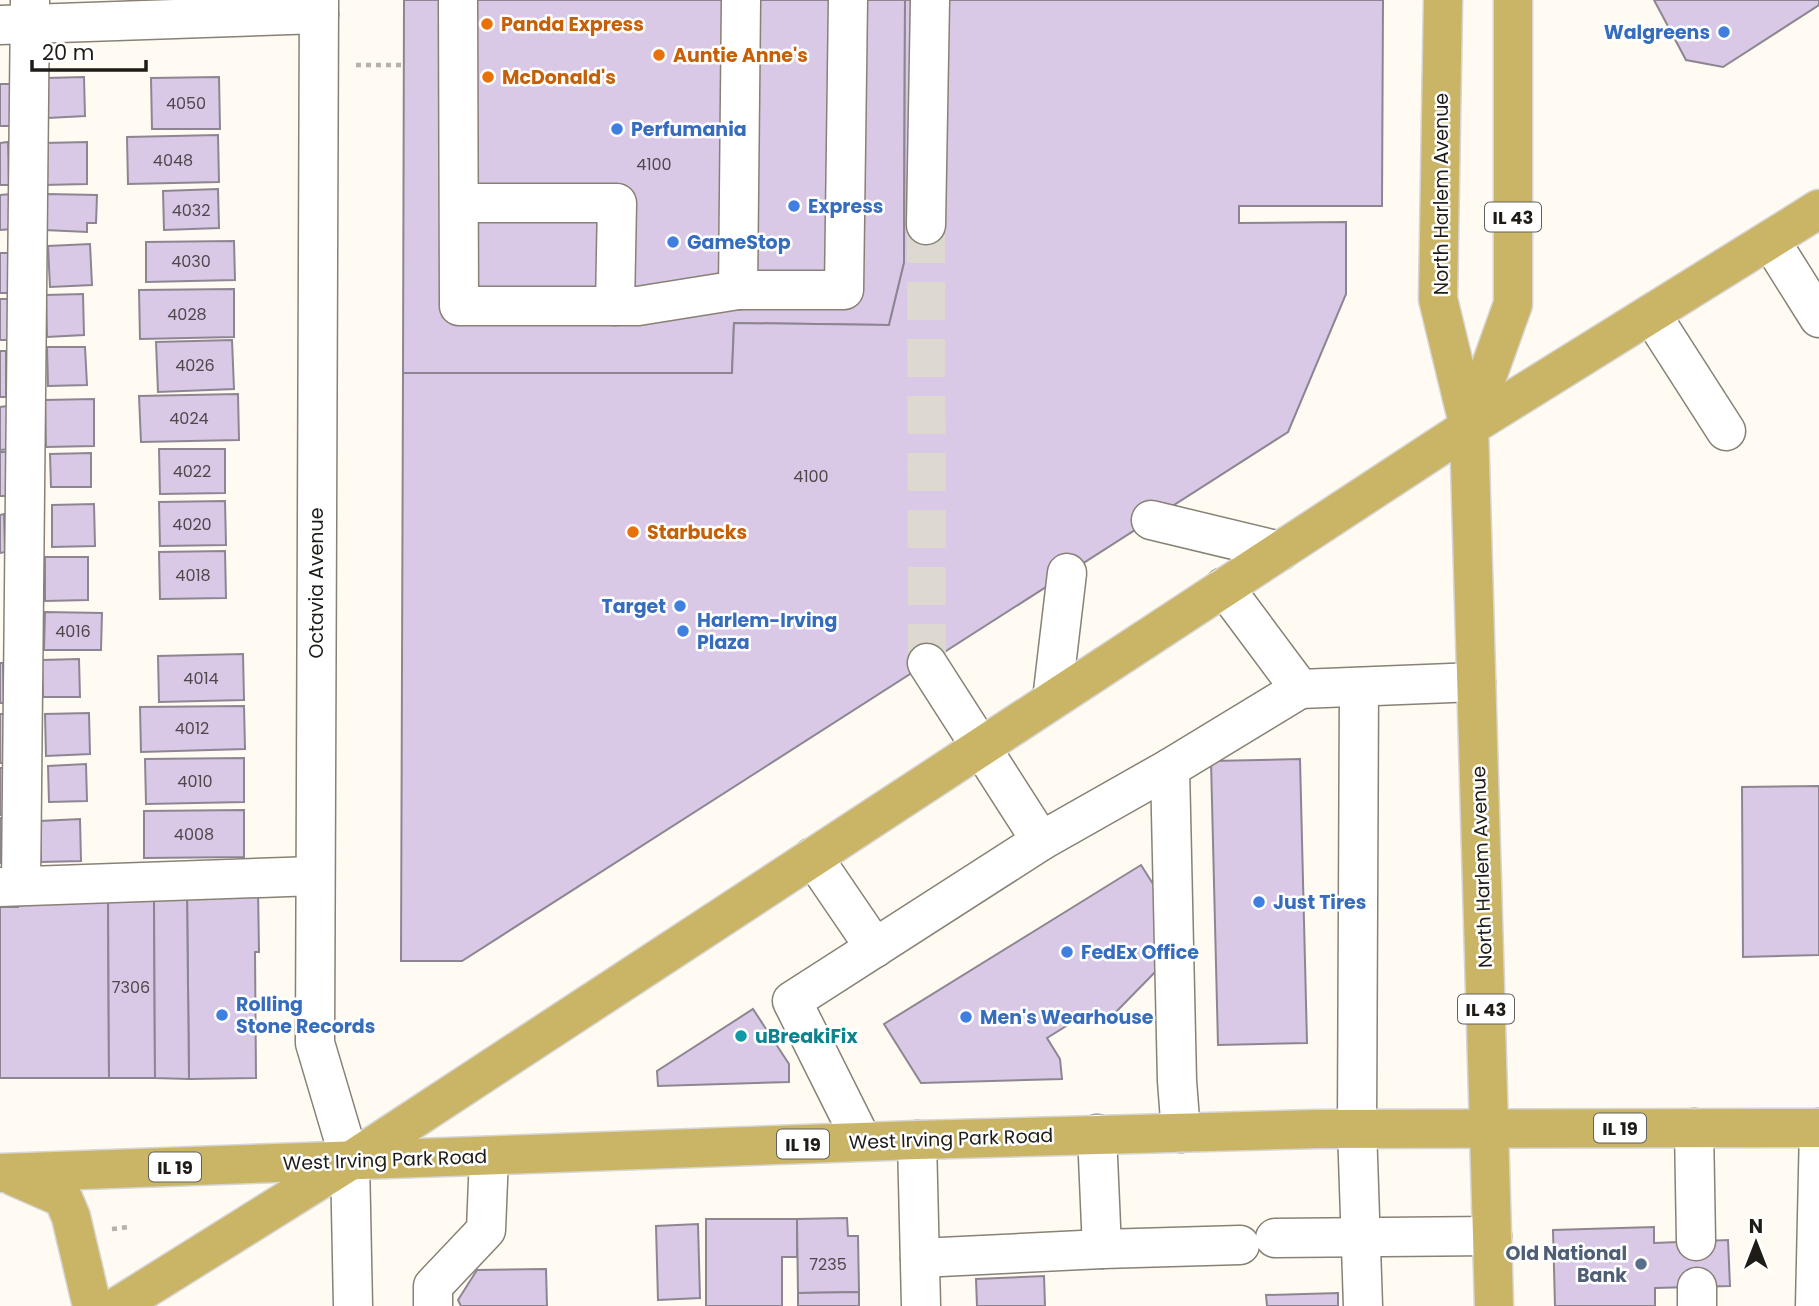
<svg xmlns="http://www.w3.org/2000/svg" width="1819" height="1306" font-family="Poppins,sans-serif">
	<style>
		.building { fill: #d9c9e6; stroke: #8d8692; stroke-width: 2 }
		.lines { fill: none; stroke-linecap: round; stroke-linejoin: round }
		.minor-tunnel { stroke: #ddd9d1; stroke-width: 38; stroke-dasharray: 38 19; stroke-linecap: butt }
		.minor-casing { stroke: #888175; stroke-width: 41 }
		.major-casing { stroke: #d7d6d5; stroke-width: 41 }
		.path { stroke: #b6b2ab; stroke-width: 4.5; stroke-dasharray: 5 5; stroke-linecap: butt }
		.minor { stroke: #fff; stroke-width: 38 }
		.major { stroke: #cab567; stroke-width: 38 }
		.food-dot { fill: #e8710a; stroke: #fff; stroke-width: 2.5 }
		.shop-dot { fill: #3f7fe0; stroke: #fff; stroke-width: 2.5 }
		.culture-dot { fill: #0f9aa8; stroke: #fff; stroke-width: 2.5 }
		.service-dot { fill: #5c6f8a; stroke: #fff; stroke-width: 2.5 }
		.labels { text-anchor: middle; dominant-baseline: central; stroke-width: 5; stroke-linejoin: round; paint-order: stroke }
		.number-label { font-size: 16px; fill: #4e474b }
		.shield { fill: #fff; stroke: #62605d; stroke-width: 2 }
		.shield-label { font-size: 18px; font-weight: bold; fill: #1f1c17 }
		.food-label { font-size: 19px; font-weight: bold; fill: #c56008; stroke: #fff; text-anchor: start }
		.shop-label { font-size: 19px; font-weight: bold; fill: #366cbe; stroke: #fff; text-anchor: start }
		.street-label { font-size: 19px; fill: #1f1c17; stroke: #fff }
		.culture-label { font-size: 19px; font-weight: bold; fill: #0d838f; stroke: #fff; text-anchor: start }
		.service-label { font-size: 19px; font-weight: bold; fill: #4e5e75; stroke: #fff; text-anchor: end }
	</style>
	<rect width="100%" height="100%" fill="#fffaf2"/>
	<g class="building">
		<path d="M404 0H905L904 263 889 325 734 323 732 373H403Z"/>
		<path d="M905 0H1383L1382 206H1239V223L1346 222V294L1288 432 462 961H401L403 373H732L734 323 889 325 904 263Z"/>
		<path d="M1654 0H1819V5L1723 67 1686 60Z"/>
		<path d="M84 77 85 116 48 118 46 78Z"/>
		<path d="M219 77 220 129H152L151 78Z"/>
		<path d="M0 84H11L12 126H0Z"/>
		<path d="M218 135 219 182 128 184 127 137Z"/>
		<path d="M8 142 9 185H0V143Z"/>
		<path d="M87 142V184L44 185V143Z"/>
		<path d="M218 189 219 228 164 230 163 191Z"/>
		<path d="M11 194 12 229 0 230V195Z"/>
		<path d="M46 194 97 195 96 223H87V232L45 230Z"/>
		<path d="M234 241 235 280 146 282V242Z"/>
		<path d="M90 244 92 285 50 287 48 246Z"/>
		<path d="M0 253H9L8 293H0Z"/>
		<path d="M234 289V337L140 339 139 290Z"/>
		<path d="M83 294 84 335 47 337 46 295Z"/>
		<path d="M0 299H8L9 340H0Z"/>
		<path d="M232 340 234 389 158 392 156 342Z"/>
		<path d="M47 347H85L87 385 48 386Z"/>
		<rect x="0" y="351" width="6" height="46"/>
		<path d="M238 394 239 440 141 442 139 396Z"/>
		<path d="M94 399V446L46 447 45 400Z"/>
		<path d="M8 406 9 449 0 450V407Z"/>
		<path d="M159 449H225V493L160 494Z"/>
		<path d="M0 452H10L11 496H0Z"/>
		<path d="M91 453V487H51L50 454Z"/>
		<path d="M225 501 226 545 160 546 159 502Z"/>
		<path d="M94 504 95 546 52 547V505Z"/>
		<path d="M4 514 5 552 0 553V515Z"/>
		<path d="M225 551 226 598 160 599 159 552Z"/>
		<path d="M45 557H88V600L45 601Z"/>
		<path d="M45 612 102 613 101 650H44Z"/>
		<path d="M243 654 244 700 159 702 158 656Z"/>
		<path d="M79 659 80 697H43L42 660Z"/>
		<path d="M0 663H3L4 703H0Z"/>
		<path d="M244 706 245 749 141 752 140 707Z"/>
		<path d="M89 713 90 754 46 756 45 714Z"/>
		<path d="M0 714H6L8 763H0Z"/>
		<path d="M244 758V802L146 804 145 759Z"/>
		<path d="M1300 759 1307 1043 1218 1045 1211 761Z"/>
		<path d="M86 764 87 801 49 802 48 766Z"/>
		<path d="M0 768H6L8 814 0 815Z"/>
		<path d="M1819 786V955L1743 957 1742 787Z"/>
		<path d="M244 810V857L144 858V811Z"/>
		<path d="M0 818H8L9 863H0Z"/>
		<path d="M80 819 81 861 41 862 40 821Z"/>
		<path d="M1141 865 1160 895 1161 966 1113 1015H1084L1047 1038 1060 1059 1062 1079 921 1083 884 1024Z"/>
		<path d="M258 888 259 952H255L256 1078 189 1079 187 889Z"/>
		<path d="M108 893 109 1078H0V907H18L17 896Z"/>
		<path d="M108 893H154L155 1078H109Z"/>
		<path d="M187 895 189 1079 155 1078 154 896Z"/>
		<path d="M753 1009 789 1064V1082L658 1086 657 1071Z"/>
		<path d="M847 1218 848 1236H858L859 1292 798 1293 797 1219Z"/>
		<path d="M706 1219H797V1257H782V1306H706Z"/>
		<path d="M698 1224 700 1298 658 1300 656 1226Z"/>
		<path d="M1654 1227V1243L1728 1240 1730 1286 1655 1288V1306H1555L1553 1230Z"/>
		<path d="M546 1269 547 1306H461L458 1300 477 1270Z"/>
		<path d="M1044 1276 1045 1306H977L976 1279Z"/>
		<path d="M859 1292V1306H798V1293Z"/>
		<path d="M1338 1293V1306H1267L1266 1295Z"/>
	</g>
	<g class="lines">
		<path class="minor-tunnel" d="M926 225 927 663"/>
		<defs>
			<g id="minor">
				<path d="M319 0 315 1043 350 1161 353 1306"/>
				<path d="M458 0 459 306H638L738 290 741 0"/>
				<path d="M0 25 319 14"/>
				<path d="M459 203H617L615 306"/>
				<path d="M926 225 930 0"/>
				<path d="M1770 240 1819 318"/>
				<path d="M738 290H844L848 0"/>
				<path d="M1651 314 1726 431"/>
				<path d="M1151 520 1280 551"/>
				<path d="M1224 587 1300 689 1476 682"/>
				<path d="M927 663 1041 841"/>
				<path d="M1359 687 1357 1128 1363 1306"/>
				<path d="M1052 700 1067 573"/>
				<path d="M813 857 875 948"/>
				<path d="M21 886 30 0"/>
				<path d="M0 887 315 876"/>
				<path d="M1694 1128 1696 1241"/>
				<path d="M1181 1133 1177 1081 1170 768 1300 689"/>
				<path d="M1097 1134 1102 1249 1240 1245"/>
				<path d="M917 1140 921 1306"/>
				<path d="M862 1141 792 1001 1041 841 1170 768"/>
				<path d="M1275 1238 1492 1236"/>
				<path d="M920 1258 1102 1249"/>
				<path d="M1697 1287V1306"/>
				<path d="M433 1306V1286L486 1230 489 1156"/>
				<path d="M1815 1306 1819 1128"/>
			</g>
			<g id="major">
				<path d="M1443 0 1438 299 1469 427 1494 1306"/>
				<path d="M1469 427 1513 304V0"/>
				<path d="M0 1173 917 1140 1317 1129 1819 1128"/>
				<path d="M15 1177 63 1198 71 1217 92 1306"/>
				<path d="M118 1306 350 1161 1469 427 1819 209"/>
			</g>
		</defs>
		<use href="#minor" class="minor-casing"/>
		<use href="#major" class="major-casing"/>
		<g class="path">
			<path d="M356 65H404"/>
			<path d="M112 1229 129 1227"/>
		</g>
		<use href="#minor" class="minor"/>
		<use href="#major" class="major"/>
	</g>
	<g class="food-dot">
		<circle cx="487" cy="24" r="7"/>
		<circle cx="659" cy="55" r="7"/>
		<circle cx="488" cy="77" r="7"/>
		<circle cx="633" cy="532" r="7"/>
	</g>
	<g class="shop-dot">
		<circle cx="1724" cy="32" r="7"/>
		<circle cx="617" cy="129" r="7"/>
		<circle cx="794" cy="206" r="7"/>
		<circle cx="673" cy="242" r="7"/>
		<circle cx="680" cy="606" r="7"/>
		<circle cx="683" cy="631" r="7"/>
		<circle cx="1259" cy="902" r="7"/>
		<circle cx="1067" cy="952" r="7"/>
		<circle cx="222" cy="1015" r="7"/>
		<circle cx="966" cy="1017" r="7"/>
	</g>
	<circle class="culture-dot" cx="741" cy="1036" r="7"/>
	<circle class="service-dot" cx="1641" cy="1264" r="7"/>
	<g class="labels">
		<g class="number-label">
			<text x="186" y="103">4050</text>
			<text x="173" y="160">4048</text>
			<text x="654" y="164">4100</text>
			<text x="191" y="210">4032</text>
			<text x="191" y="261">4030</text>
			<text x="187" y="314">4028</text>
			<text x="195" y="365">4026</text>
			<text x="189" y="418">4024</text>
			<text x="192" y="471">4022</text>
			<text x="811" y="476">4100</text>
			<text x="192" y="524">4020</text>
			<text x="193" y="575">4018</text>
			<text x="73" y="631">4016</text>
			<text x="201" y="678">4014</text>
			<text x="192" y="728">4012</text>
			<text x="195" y="781">4010</text>
			<text x="194" y="834">4008</text>
			<text x="131" y="987">7306</text>
			<text x="828" y="1264">7235</text>
		</g>
		<g class="shield">
			<rect x="1485" y="202.5" width="56" height="29" rx="5"/>
			<rect x="1458" y="994.5" width="56" height="29" rx="5"/>
			<rect x="1594" y="1113.5" width="52" height="29" rx="5"/>
			<rect x="777" y="1129.5" width="52" height="29" rx="5"/>
			<rect x="149" y="1152.5" width="52" height="29" rx="5"/>
		</g>
		<g class="shield-label">
			<text x="1513" y="217">IL 43</text>
			<text x="1486" y="1009">IL 43</text>
			<text x="1620" y="1128">IL 19</text>
			<text x="803" y="1144">IL 19</text>
			<text x="175" y="1167">IL 19</text>
		</g>
		<g class="food-label">
			<text x="501" y="24">Panda Express</text>
			<text x="673" y="55">Auntie Anne's</text>
			<text x="502" y="77">McDonald's</text>
			<text x="647" y="532">Starbucks</text>
		</g>
		<g class="shop-label">
			<text x="1710" y="32" text-anchor="end">Walgreens</text>
			<text x="631" y="129">Perfumania</text>
			<text x="808" y="206">Express</text>
			<text x="687" y="242">GameStop</text>
			<text x="666" y="606" text-anchor="end">Target</text>
			<text x="697" y="620">Harlem-Irving<tspan x="697" dy="22">Plaza</tspan></text>
			<text x="1273" y="902">Just Tires</text>
			<text x="1081" y="952">FedEx Office</text>
			<text x="236" y="1004">Rolling<tspan x="236" dy="22">Stone Records</tspan></text>
			<text x="980" y="1017">Men's Wearhouse</text>
		</g>
		<g class="street-label">
			<text transform="translate(1441 194) rotate(-90)">North Harlem Avenue</text>
			<text transform="translate(316 583) rotate(-90)">Octavia Avenue</text>
			<text transform="translate(1482 867) rotate(-92)">North Harlem Avenue</text>
			<text transform="translate(951 1139) rotate(-2)">West Irving Park Road</text>
			<text transform="translate(385 1160) rotate(-2)">West Irving Park Road</text>
		</g>
		<g class="culture-label">
			<text x="755" y="1036">uBreakiFix</text>
		</g>
		<g class="service-label">
			<text x="1627" y="1253">Old National<tspan x="1627" dy="22">Bank</tspan></text>
		</g>
	</g>
	<g transform="translate(1756 1243)" stroke="#ffffff" stroke-width="5" paint-order="stroke">
	<path d="M0-5L12 26L0 18L-12 26Z" fill="#1f1c17"/>
	<text y="-10" font-size="19" font-weight="bold" text-anchor="middle" fill="#1f1c17">N</text>
	</g>
	<path d="M32 60v10h114v-10" fill="none" stroke="#1f1c17" stroke-width="3.5"/>
	<text x="42" y="60" font-size="21" fill="#1f1c17" stroke="#ffffff" stroke-width="5" paint-order="stroke">20 m</text>
</svg>
